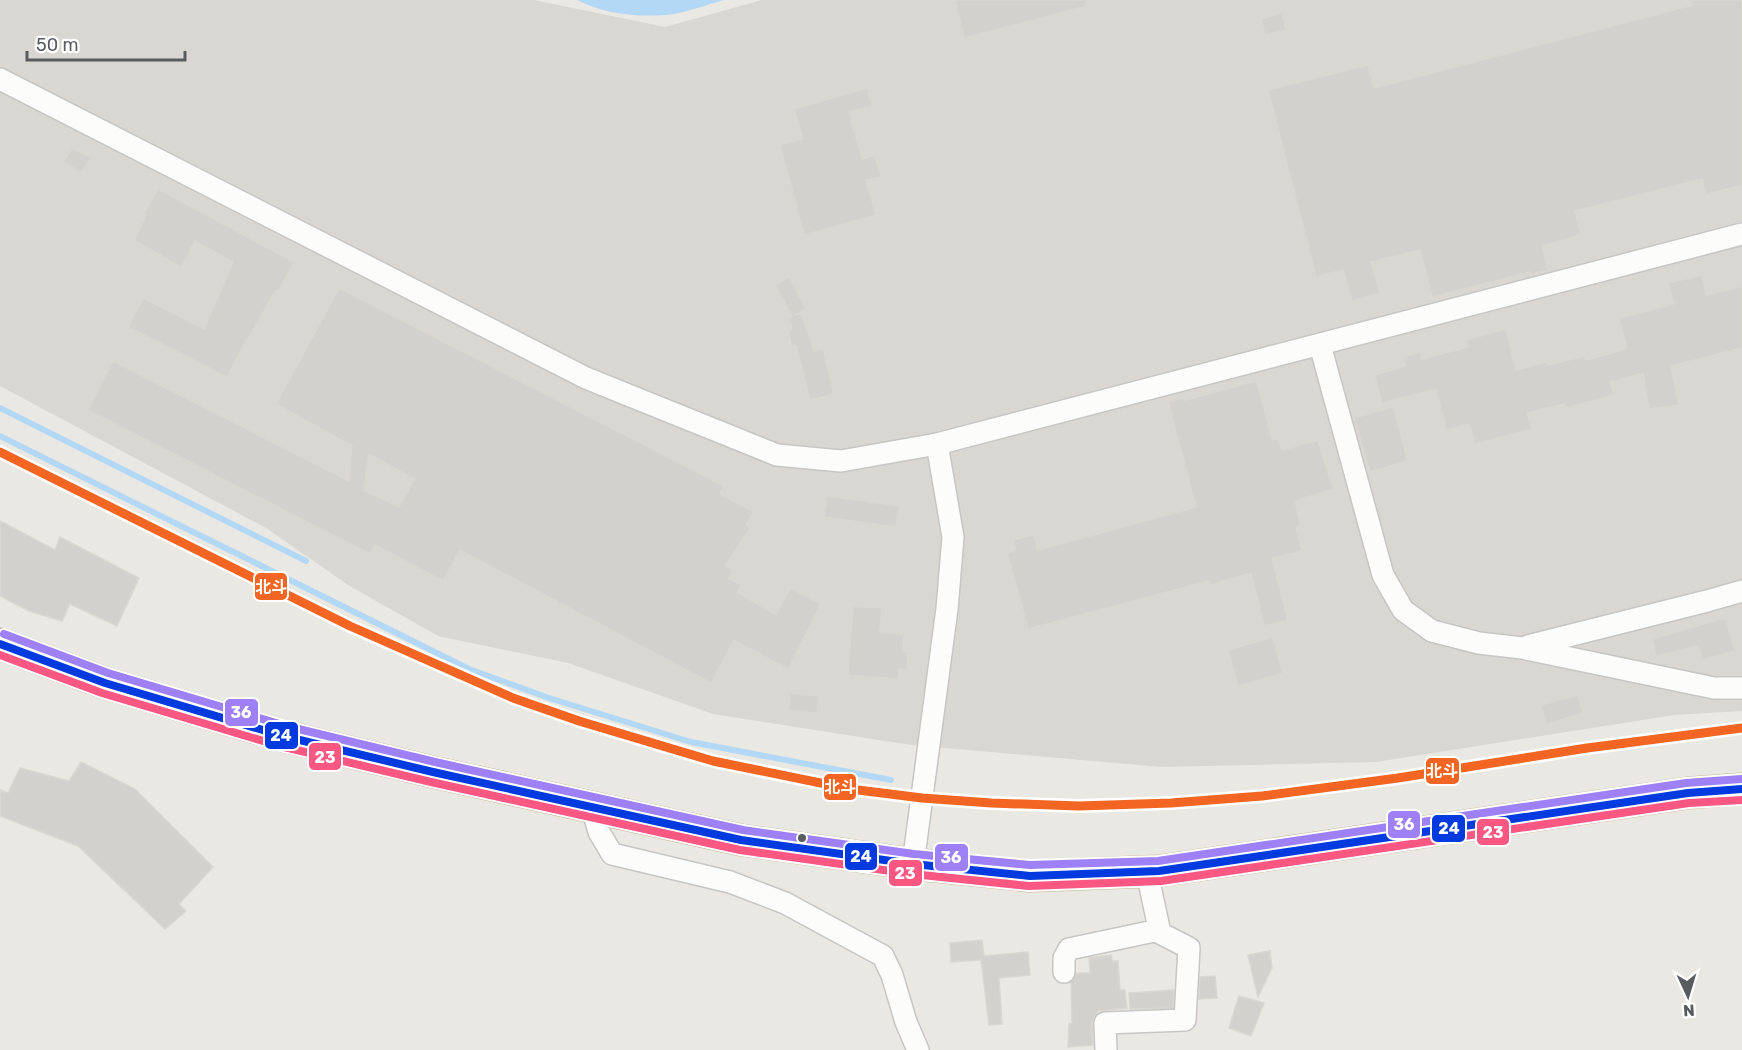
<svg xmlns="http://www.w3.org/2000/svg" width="1742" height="1050" font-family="Rubik,'Noto Sans JP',sans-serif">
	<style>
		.industrial { fill: #d9d7d1 }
		.water { fill: #b3d8f6 }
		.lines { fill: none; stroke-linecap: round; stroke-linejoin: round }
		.stream { stroke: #b3d8f6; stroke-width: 6 }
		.building { fill: #d2d1cd; stroke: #d9d7d1; stroke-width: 1.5; fill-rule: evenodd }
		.minor-casing { stroke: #c6c6c4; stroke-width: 24 }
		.highway-casing { stroke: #c1b390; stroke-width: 33 }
		.minor { stroke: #fcfcfb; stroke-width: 21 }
		.highway { stroke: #eeebde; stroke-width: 30 }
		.bus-1-casing { stroke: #fff; stroke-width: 12 }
		.bus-2-casing { stroke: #fff; stroke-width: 12 }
		.bus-3-casing { stroke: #fff; stroke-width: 12 }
		.bus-1 { stroke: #013adf; stroke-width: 8 }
		.bus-2 { stroke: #fa5882; stroke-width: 8 }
		.bus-3 { stroke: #9f81f7; stroke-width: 8 }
		.rail-1-casing { stroke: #fff; stroke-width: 14 }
		.rail-1 { stroke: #f26522; stroke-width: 9 }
		.bus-dot { fill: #585c61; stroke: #fff; stroke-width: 2 }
		.line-badge { stroke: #fff; stroke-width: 2 }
		.badge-label { font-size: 16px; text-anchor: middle; font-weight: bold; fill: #fff }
	</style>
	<rect width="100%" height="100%" fill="#eae8e2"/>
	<path class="industrial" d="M0 0H534L665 27 762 0H1742V711L1674 715 1376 762 1161 767 911 745 713 714 568 663 438 636 348 585 266 528 0 386Z"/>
	<path class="water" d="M577 0H724C708 4 691 11 674 14 643 18 605 15 577 0Z"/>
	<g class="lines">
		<g class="stream">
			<path d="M0 408 306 561"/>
			<path d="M0 436 469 669 549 698 691 742 891 780"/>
		</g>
	</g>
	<g class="building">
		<path d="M955 0H1086L1087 6 964 38Z"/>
		<path d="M1691 0H1742V185L1706 194 1702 179 1575 211 1581 235 1542 246 1548 270 1531 274 1530 272 1432 297 1420 250 1371 262 1380 293 1352 301 1343 270 1316 277 1268 90 1368 65 1374 88 1693 5Z"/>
		<path d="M1282 13 1286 30 1265 35 1261 19Z"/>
		<path d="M867 88 872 106 849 112 862 159 875 155 881 177 866 180 876 215 804 235 780 145 803 139 794 109Z"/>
		<path d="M72 148 91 158 82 173 63 162Z"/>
		<path d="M158 189 294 262 279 290H276L248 339H247L227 377 128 327 143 298 204 329 233 262 195 241 181 267 134 240 146 215 144 214Z"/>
		<path d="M1702 275 1707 295 1742 286V348L1671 366 1679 405 1649 409 1643 373 1610 382 1614 395 1566 408 1565 404 1527 413 1532 429 1475 444 1470 424 1446 430 1436 389 1382 403 1374 375 1406 366 1403 357 1420 352 1422 359 1468 347 1466 340 1506 329 1516 370 1547 362 1548 365 1584 356 1586 360 1627 349 1619 318 1674 304 1668 283Z"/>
		<path d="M789 277 806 309 795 315 801 313 814 351 823 348 834 394 810 400 796 346H791L789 330 792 329 789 317 792 316 775 285Z"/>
		<path d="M339 288 724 486 720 494 754 512 746 525 750 528 725 566 733 570 729 578 742 585 737 592 776 615 790 588 821 604 788 669 734 640 711 683 460 550 443 581 375 545 370 554 88 410 113 361 349 481 352 446 276 404ZM369 454 414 479 399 507 364 490Z"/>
		<path d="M1257 381 1272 440 1278 439 1282 450 1318 440 1333 489 1295 501 1301 526 1296 527 1302 551 1272 558 1288 620 1264 626 1251 573 1210 585 1209 581 1028 629 1007 553 1016 550 1013 540 1034 535 1038 550 1196 507 1168 402 1184 398 1185 400Z"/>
		<path d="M1393 407 1408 461 1370 472 1354 418Z"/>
		<path d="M827 496 899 506 896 527 824 517Z"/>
		<path d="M0 521 55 550 60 537 139 578 117 626 70 604 62 621 29 611 0 596Z"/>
		<path d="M853 606 882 608 880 632 904 634 903 651 908 652 907 670 899 669 898 679 848 675Z"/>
		<path d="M1725 618 1735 651 1702 660 1698 646 1656 656 1652 639Z"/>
		<path d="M1273 637 1283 673 1238 686 1228 650Z"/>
		<path d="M790 693 819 696 817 713 788 710Z"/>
		<path d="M1578 695 1583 713 1547 724 1541 705Z"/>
		<path d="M81 762 135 789 213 867 179 904 186 911 165 929 78 846 0 816V790L8 793 20 768 69 781Z"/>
		<path d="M982 940 984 956 1028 952 1030 975 999 978 1002 1024 989 1025 981 960 951 962 950 943Z"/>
		<path d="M1270 951 1272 968 1258 997 1248 955Z"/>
		<path d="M1111 955 1112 961H1118L1120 990H1125L1127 1008 1098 1011 1092 1023 1093 1045 1068 1047 1069 1024 1072 1023 1071 982 1077 973H1090L1089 958Z"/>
		<path d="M1215 976 1217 998 1199 999 1200 977Z"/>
		<path d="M1174 990 1173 1008 1130 1009 1129 993Z"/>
		<path d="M1239 996 1264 1003 1251 1036 1229 1028Z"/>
	</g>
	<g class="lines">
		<defs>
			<g id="minor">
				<path d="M0 79 586 378 777 455 841 461 937 444 1742 234"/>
				<path d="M1320 345 1383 575 1403 610 1432 631 1479 643 1522 648 1714 688H1742"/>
				<path d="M1528 646 1707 601 1742 591"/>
				<path d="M592 807 599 832 612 854 730 882 785 903 883 956 892 975 906 1022 918 1050"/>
				<path d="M913 864 947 609 953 537 937 444"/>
				<path d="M1064 972V958L1069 949 1159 930"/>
				<path d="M1106 1050 1105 1023 1185 1020 1189 948 1160 933 1147 872"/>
			</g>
			<path id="highway" d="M0 644 105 683 283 736 433 772 741 840 913 864 1030 876 1159 871 1688 793 1742 789"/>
		</defs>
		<use href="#minor" class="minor-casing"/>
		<use href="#highway" class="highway-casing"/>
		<use href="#minor" class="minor"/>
		<use href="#highway" class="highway"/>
		<defs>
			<path id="bus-1" d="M0 644 105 683 283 736 433 772 741 840 913 864 1030 876 1159 871 1688 793 1742 789"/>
			<path id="bus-2" d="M0 655 102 693 280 746 431 782 740 850 912 874 1029 886 1161 881 1689 803 1742 800"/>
			<path id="bus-3" d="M4 634 108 673 286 726 435 762 743 830 914 854 1030 865 1158 861 1686 783 1741 779"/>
		</defs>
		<use href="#bus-1" class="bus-1-casing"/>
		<use href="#bus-2" class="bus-2-casing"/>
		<use href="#bus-3" class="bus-3-casing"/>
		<use href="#bus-1" class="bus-1"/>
		<use href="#bus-2" class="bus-2"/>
		<use href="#bus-3" class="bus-3"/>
		<defs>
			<path id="rail-1" d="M0 452 350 626 513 698 579 721 713 761 850 789 922 798 991 803 1079 806 1171 803 1262 796 1398 778 1587 748 1742 728"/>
		</defs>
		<use href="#rail-1" class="rail-1-casing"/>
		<use href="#rail-1" class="rail-1"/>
	</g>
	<circle class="bus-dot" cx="802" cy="838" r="5"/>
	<g class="line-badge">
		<rect x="254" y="572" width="34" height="29" rx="6" fill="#f26522"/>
		<rect x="224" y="698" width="35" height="29" rx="6" fill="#9f81f7"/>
		<rect x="264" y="721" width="35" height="29" rx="6" fill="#013adf"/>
		<rect x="308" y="742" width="34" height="29" rx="6" fill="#fa5882"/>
		<rect x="1425" y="757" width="35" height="28" rx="6" fill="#f26522"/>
		<rect x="823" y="773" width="34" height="28" rx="6" fill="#f26522"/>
		<rect x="1387" y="810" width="34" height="29" rx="6" fill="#9f81f7"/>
		<rect x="1431" y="814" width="35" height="29" rx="6" fill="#013adf"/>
		<rect x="1476" y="818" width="34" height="28" rx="6" fill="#fa5882"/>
		<rect x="844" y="842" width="34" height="29" rx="6" fill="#013adf"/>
		<rect x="934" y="843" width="35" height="29" rx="6" fill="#9f81f7"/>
		<rect x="888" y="859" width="35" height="28" rx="6" fill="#fa5882"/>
	</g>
	<g class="badge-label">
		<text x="271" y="593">北斗</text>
		<text x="241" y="718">36</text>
		<text x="281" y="741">24</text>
		<text x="325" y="763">23</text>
		<text x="1442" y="777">北斗</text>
		<text x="840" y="793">北斗</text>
		<text x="1404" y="830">36</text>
		<text x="1449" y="834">24</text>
		<text x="1493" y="838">23</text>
		<text x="861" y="862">24</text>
		<text x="951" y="863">36</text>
		<text x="905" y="879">23</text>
	</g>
	<g transform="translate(1688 996) rotate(176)" stroke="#ffffff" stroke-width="4.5" paint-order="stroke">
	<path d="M0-4.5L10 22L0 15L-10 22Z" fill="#585c61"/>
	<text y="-9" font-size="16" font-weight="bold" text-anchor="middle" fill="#585c61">N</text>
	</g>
	<path d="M27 51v9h158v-9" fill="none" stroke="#585c61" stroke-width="3"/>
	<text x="36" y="51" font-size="18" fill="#585c61" stroke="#ffffff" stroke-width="4.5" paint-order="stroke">50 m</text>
</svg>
